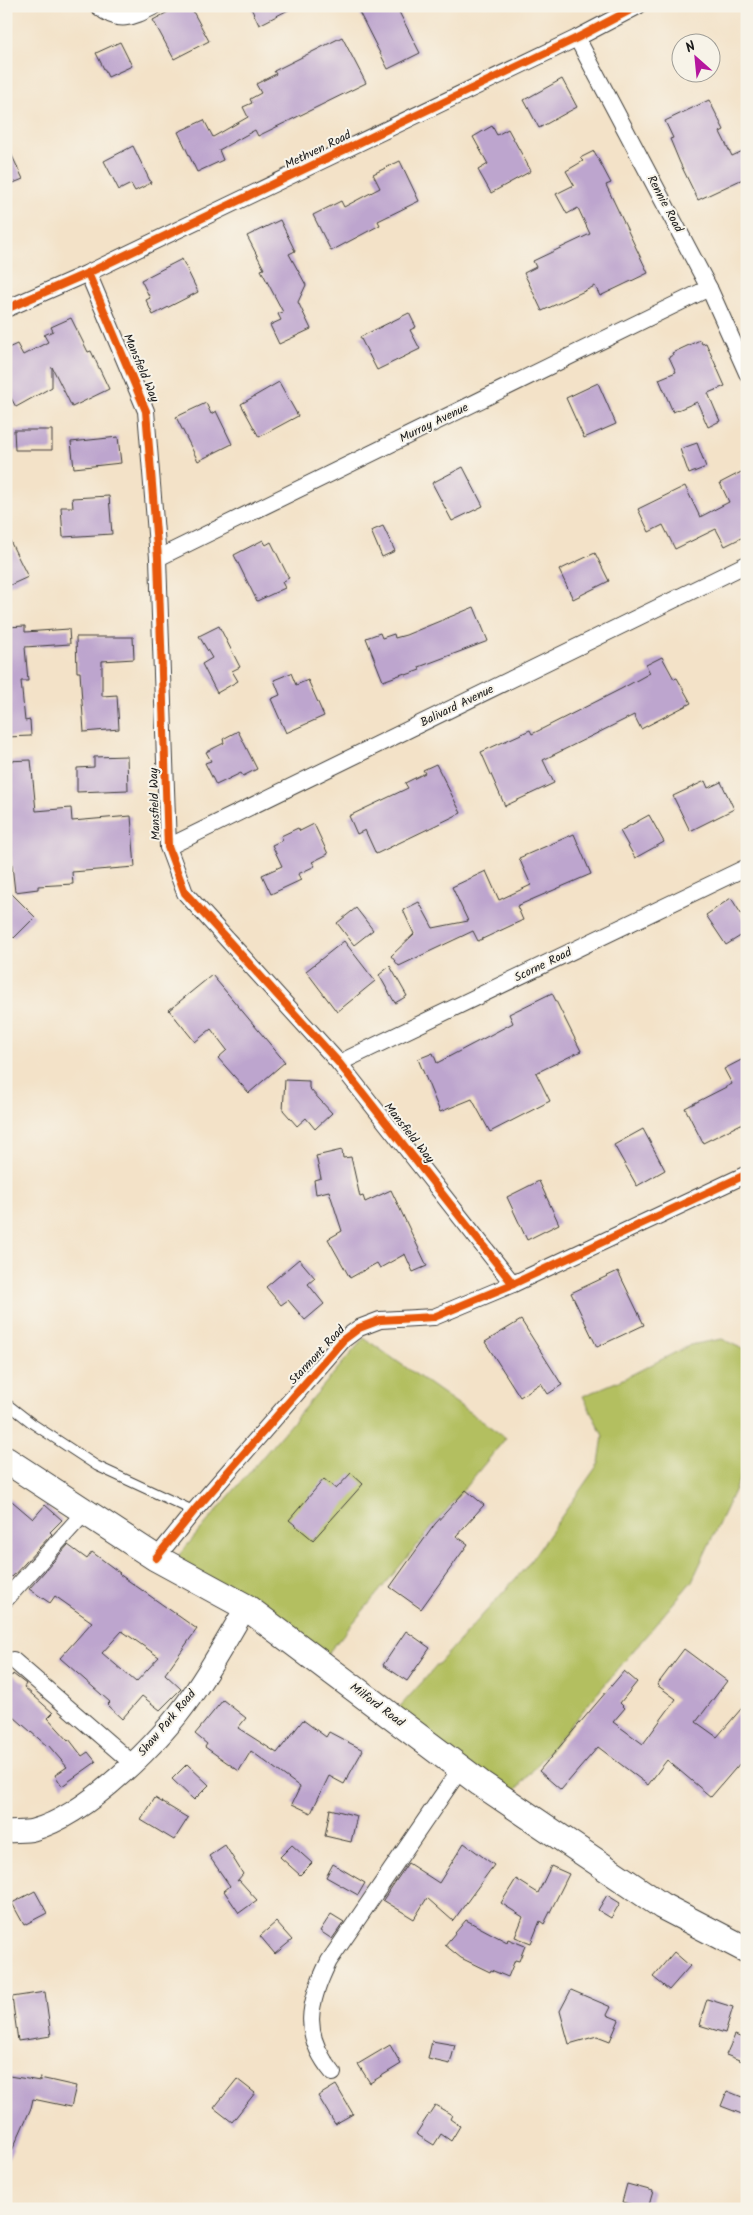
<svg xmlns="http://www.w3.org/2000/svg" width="753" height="2215" font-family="Kalam,sans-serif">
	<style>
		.green { fill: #b3bf61; stroke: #686e3e }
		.building { fill: #bda5ce; fill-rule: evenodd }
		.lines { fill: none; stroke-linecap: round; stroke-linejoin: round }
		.service-casing { stroke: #3c3a36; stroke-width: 11 }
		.minor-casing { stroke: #3c3a36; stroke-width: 18 }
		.tertiary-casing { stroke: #3c3a36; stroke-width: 23 }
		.primary-casing { stroke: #3c3a36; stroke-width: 28 }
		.service { stroke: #fff; stroke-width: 9 }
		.minor { stroke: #fff; stroke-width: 16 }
		.tertiary { stroke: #fff; stroke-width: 21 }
		.primary { stroke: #fff; stroke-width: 26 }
		.cycleway-casing { stroke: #f7f3e8; stroke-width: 11 }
		.cycleway { stroke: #e8590c; stroke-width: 8 }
		.labels { text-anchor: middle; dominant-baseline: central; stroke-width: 4; stroke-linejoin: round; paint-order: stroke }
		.street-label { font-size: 12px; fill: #1c1c1c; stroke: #f7f3e8 }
	</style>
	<rect width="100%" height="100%" fill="#f7f3e8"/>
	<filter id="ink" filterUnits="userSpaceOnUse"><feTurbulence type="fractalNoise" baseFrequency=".02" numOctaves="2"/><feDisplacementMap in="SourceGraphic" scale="10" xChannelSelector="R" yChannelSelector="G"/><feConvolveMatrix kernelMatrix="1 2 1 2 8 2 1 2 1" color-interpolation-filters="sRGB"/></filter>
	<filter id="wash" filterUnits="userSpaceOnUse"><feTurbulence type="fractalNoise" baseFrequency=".0096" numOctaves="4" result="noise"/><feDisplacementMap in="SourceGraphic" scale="20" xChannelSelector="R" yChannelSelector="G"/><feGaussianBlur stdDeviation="1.12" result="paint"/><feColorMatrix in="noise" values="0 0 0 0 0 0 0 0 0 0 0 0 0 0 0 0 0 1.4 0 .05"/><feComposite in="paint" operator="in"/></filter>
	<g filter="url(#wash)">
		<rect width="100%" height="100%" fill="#f3e2c8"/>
		<g class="green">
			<path d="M364 1338 506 1438 319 1664 173 1562Z"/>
			<path d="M722 1339 747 1351V1463L692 1581 512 1795 395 1712 526 1567 599 1463 603 1436 583 1396 623 1379 690 1345Z"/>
		</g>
		<g id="blocks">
			<g class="building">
				<path d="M179 6H190L209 41 174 59 153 20Z"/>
				<path d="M250 6H296L259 25Z"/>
				<path d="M356 6H396L420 53 388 69Z"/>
				<path d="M342 37 366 83 258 136 255 130 219 150 223 160 197 172 178 132 204 120 213 137 248 117 243 107 252 103 250 99 261 93 256 84 276 74 274 71Z"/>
				<path d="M120 42 132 66 108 77 96 53Z"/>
				<path d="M562 79 577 107 539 128 524 100Z"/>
				<path d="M709 100 724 130 720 132 732 156 747 149V177L698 200 680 163 670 139 673 138 665 121Z"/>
				<path d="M492 126 497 135 508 129 531 171 491 193 478 170 488 164 473 137Z"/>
				<path d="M6 143 23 179 6 186Z"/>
				<path d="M133 146 151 183 135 191 131 184 119 190 104 161Z"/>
				<path d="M594 151 611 183 606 185 648 273 600 296 595 286 542 311 524 273 536 267 533 261 590 234 578 208 567 214 556 194 574 185 566 171 583 161 580 158Z"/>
				<path d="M400 161 419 201 378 221 380 225 331 251 313 215 341 201 344 207 380 188 373 174Z"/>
				<path d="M280 220 295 251 289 254 306 285 298 302 311 329 279 344 270 325 281 320 278 314 283 312 261 270 264 269 247 236Z"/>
				<path d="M182 259 198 292 153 315 146 300 150 298 141 280Z"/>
				<path d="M409 313 416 327 410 330 420 349 377 370 360 337Z"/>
				<path d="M71 318 88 352 91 351 109 389 72 407 52 367V387L16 407 6 389V349L17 344 23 355 48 342 44 335 53 331 51 327Z"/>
				<path d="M700 340 702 344 706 343 725 386 708 393 720 421 708 427 697 402 673 412 659 379 676 372 669 357 673 355 672 353Z"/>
				<path d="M279 382 298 416 259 437 241 404Z"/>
				<path d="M598 383 616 424 584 438 566 398Z"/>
				<path d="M206 403 211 414 216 411 232 444 198 461 176 417Z"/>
				<path d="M14 430H52V450H15Z"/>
				<path d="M118 437 121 463 74 468 71 442Z"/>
				<path d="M697 443 706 467 689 474 680 449Z"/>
				<path d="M463 467 483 506 452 521 432 483Z"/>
				<path d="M747 469V535L725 546 716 529 675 549 663 525 649 532 638 509 685 486 700 517 729 502 720 483Z"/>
				<path d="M109 496 112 534 63 537 61 507H73L72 498Z"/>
				<path d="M383 526 395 551 382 557 371 531Z"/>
				<path d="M6 533 28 577 6 587Z"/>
				<path d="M263 540 266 545 271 542 289 578 282 582 285 588 257 601 234 555Z"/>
				<path d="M595 553 609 581 573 599 559 570Z"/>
				<path d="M474 607 488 641 419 667 420 670 406 675 405 673 383 681 366 638 380 633 382 638 394 634 395 638 406 635Z"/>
				<path d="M25 626V632L69 629 70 644 25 647 28 681H21L25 721 30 720 31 736 6 737V627Z"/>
				<path d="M219 626 240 667 232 671 238 681 217 693 202 664 212 658 199 636Z"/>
				<path d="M76 637H133L134 659 102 661V696L117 695 119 729 84 732 80 672H77Z"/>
				<path d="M662 657 674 679 677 678 691 703 641 729 634 715 543 760 554 783 505 806 481 752 530 730 532 734 621 689 650 673 646 665Z"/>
				<path d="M291 673 296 685 308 680 324 716 286 733 271 699 280 695 274 680Z"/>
				<path d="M238 731 257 769 243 776 241 773 216 785 205 763 211 761 206 752 224 743 223 739Z"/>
				<path d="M127 756 128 790 77 792V768L94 767V757Z"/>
				<path d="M31 760 36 811 71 808 72 821 131 816 135 867 72 872 73 884 38 886V889L15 892 11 856H9L8 834 6 835V761Z"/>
				<path d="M436 764 461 813 376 854 365 830 357 834 349 816 408 788 405 783 425 773 423 770Z"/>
				<path d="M705 781 708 788 721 782 734 809 690 831 673 796Z"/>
				<path d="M649 815 664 842 635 858 620 831Z"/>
				<path d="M314 824 328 854 312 862 315 866 298 874 301 880 271 894 262 875 282 866 272 845 283 840 281 836 298 828 300 831Z"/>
				<path d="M574 834 591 874 517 906 523 920 478 941 473 931 399 966 391 956 414 934 403 910 419 902 433 928 468 921 452 887 486 871 499 900 531 885 519 858Z"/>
				<path d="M6 888 35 917 14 938 6 930Z"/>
				<path d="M731 898 747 923V932L726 945 706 915Z"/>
				<path d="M356 908 373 930 354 945 337 923Z"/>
				<path d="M344 941 375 981 337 1012 306 971Z"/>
				<path d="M390 966 407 996 395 1003 379 975Z"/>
				<path d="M212 975 285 1062 249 1093 218 1058 227 1050 211 1029 195 1042 169 1010Z"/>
				<path d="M552 993 581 1051 536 1073 550 1101 490 1132 472 1099 440 1112 418 1059 433 1053 437 1063 513 1023 509 1014Z"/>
				<path d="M747 1057V1121L703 1143 685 1108 732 1084 724 1069Z"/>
				<path d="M285 1080 309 1081V1088L332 1113 315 1129 306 1118 297 1126 283 1110Z"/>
				<path d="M643 1129 665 1170 637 1186 614 1145Z"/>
				<path d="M342 1150 343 1158 351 1157 360 1197 363 1196 365 1202 391 1190 427 1266 413 1272 405 1254 380 1268 377 1263 350 1278 328 1239 342 1231 329 1191 316 1194 314 1180 321 1178 316 1156Z"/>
				<path d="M539 1181 559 1224 527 1240 507 1197Z"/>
				<path d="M299 1259 315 1278 308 1284 324 1304 305 1320 288 1300 281 1305 266 1287Z"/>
				<path d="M618 1271 644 1325 597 1347 571 1293Z"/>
				<path d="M521 1320 562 1385 548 1394 541 1383 520 1397 485 1342Z"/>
				<path d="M351 1473 363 1484 313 1540 289 1520 324 1479 336 1489Z"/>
				<path d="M466 1490 484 1505 456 1536 468 1544 421 1609 390 1587 435 1524Z"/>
				<path d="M6 1496 33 1519 45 1505 62 1520 50 1532 52 1534 12 1577 6 1573Z"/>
				<path d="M68 1545 87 1559 92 1552 120 1573 119 1574 197 1629 165 1674 181 1689 160 1710 142 1696 122 1719 107 1705 110 1702 60 1658 92 1622 55 1596 50 1603 29 1589ZM122 1631 159 1657 136 1682 102 1653Z"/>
				<path d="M406 1631 430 1648 407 1681 383 1665Z"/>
				<path d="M684 1649 727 1681 696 1722 717 1737 747 1702V1755L711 1797 667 1760 648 1785 598 1747 561 1790 539 1771 624 1671 637 1682 620 1703 625 1708 613 1722 643 1744 676 1699 657 1685Z"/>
				<path d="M6 1672 12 1676 13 1674 26 1684 24 1687 53 1713 48 1718 68 1740 69 1739 82 1756 88 1752 96 1762 62 1786 55 1775 67 1767 48 1745 47 1746 6 1710Z"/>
				<path d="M223 1700 246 1718 238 1728 277 1753 303 1720 326 1737 329 1732 363 1750 344 1784 329 1776 311 1813 292 1804 300 1787 251 1751 239 1771 205 1747 207 1744 195 1734Z"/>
				<path d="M187 1764 209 1785 194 1800 172 1779Z"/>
				<path d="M155 1798 188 1818 174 1840 141 1820Z"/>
				<path d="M330 1809 357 1816 351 1842 325 1836Z"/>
				<path d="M464 1843 494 1865 453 1921 427 1898 414 1919 383 1900 408 1863 439 1883Z"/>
				<path d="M225 1845 243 1874 237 1881 239 1880 257 1900 239 1913 224 1891 230 1886 209 1856Z"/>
				<path d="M292 1845 312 1863 300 1875 280 1857Z"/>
				<path d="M333 1864 365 1883 358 1895 326 1877Z"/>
				<path d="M551 1866 569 1874 544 1924 540 1921 531 1943 515 1937 523 1917 501 1903 516 1879 538 1893Z"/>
				<path d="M35 1891 47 1913 24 1925 12 1903Z"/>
				<path d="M607 1895 620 1903 611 1918 598 1910Z"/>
				<path d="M331 1914 344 1922 332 1939 320 1931Z"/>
				<path d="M466 1920 507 1942 508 1939 525 1946 519 1961 515 1960 508 1977 491 1970 490 1972 461 1958 445 1945Z"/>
				<path d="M276 1922 292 1940 275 1954 260 1936Z"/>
				<path d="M674 1952 690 1966 669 1990 653 1977Z"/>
				<path d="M571 1990 611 2007 607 2015 619 2020 610 2041 597 2036 569 2044 560 2011Z"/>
				<path d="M45 1992 51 2036 18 2041 12 1997Z"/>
				<path d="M707 1999 733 2007 725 2033 699 2025Z"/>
				<path d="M735 2035 747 2040V2048L742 2061 726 2055Z"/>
				<path d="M432 2041 455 2045 450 2064 428 2059Z"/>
				<path d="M390 2045 401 2064 370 2083 358 2064Z"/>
				<path d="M9 2076 40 2081V2078L76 2086 71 2107 33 2099 31 2108 6 2164V2090Z"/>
				<path d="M237 2079 255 2093 232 2122 214 2108Z"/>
				<path d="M336 2085 353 2114 335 2124 318 2096Z"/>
				<path d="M727 2091 747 2099V2116L721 2106Z"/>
				<path d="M435 2105 452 2115 450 2119 460 2126 451 2141 441 2134 434 2145 416 2134Z"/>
				<path d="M627 2184 653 2191 648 2209 622 2202Z"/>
			</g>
		</g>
	</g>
	<g filter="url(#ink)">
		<use href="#blocks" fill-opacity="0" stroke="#3c3a36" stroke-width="1"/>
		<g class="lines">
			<defs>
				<path id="service" d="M6 1403 33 1424 97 1466 194 1511"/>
				<g id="minor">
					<path d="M98 6C119 25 133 17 155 6"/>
					<path d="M577 38 709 288 747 373"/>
					<path d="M88 273 146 411 158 558 168 847 185 893 339 1063 513 1284"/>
					<path d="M6 309 88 273 577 38 638 6"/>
					<path d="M158 558 709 288"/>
					<path d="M168 847 747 564"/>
					<path d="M339 1063 747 867"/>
					<path d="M156 1558 194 1511 343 1340 359 1328 380 1320 434 1317 513 1284 747 1174"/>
					<path d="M6 1599 85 1512"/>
					<path d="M13 1660 132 1763"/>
					<path d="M333 2073C301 2035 308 2003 329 1961L461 1768"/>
				</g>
				<path id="tertiary" d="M6 1832C15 1831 25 1832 33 1830 88 1815 161 1741 193 1694 212 1667 229 1636 246 1607"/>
				<path id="primary" d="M6 1460 156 1558 246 1607 480 1783 662 1906 747 1950"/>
			</defs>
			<use href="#service" class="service-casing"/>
			<use href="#minor" class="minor-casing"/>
			<use href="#tertiary" class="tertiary-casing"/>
			<use href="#primary" class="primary-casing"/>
			<use href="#service" class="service"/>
			<use href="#minor" class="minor"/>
			<use href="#tertiary" class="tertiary"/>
			<use href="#primary" class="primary"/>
			<defs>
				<g id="cycleway">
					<path d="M88 273 146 411 158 558 168 847 185 893 339 1063 513 1284"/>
					<path d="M6 309 88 273 577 38 638 6"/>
					<path d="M156 1558 194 1511 343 1340 359 1328 380 1320 434 1317 513 1284 747 1174"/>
				</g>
			</defs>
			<use href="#cycleway" class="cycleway-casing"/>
			<use href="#cycleway" class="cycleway"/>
		</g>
	</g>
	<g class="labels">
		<g class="street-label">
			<text transform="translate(318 150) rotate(-26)">Methven Road</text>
			<text transform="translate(665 204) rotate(62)">Rennie Road</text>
			<text transform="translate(141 368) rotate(67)">Mansfield Way</text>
			<text transform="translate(434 423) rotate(-26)">Murray Avenue</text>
			<text transform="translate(457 706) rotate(-26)">Balivard Avenue</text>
			<text transform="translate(155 804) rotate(-92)">Mansfield Way</text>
			<text transform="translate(543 965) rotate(-26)">Scorne Road</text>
			<text transform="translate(409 1133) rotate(52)">Mansfield Way</text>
			<text transform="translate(317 1355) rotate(-47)">Starmont Road</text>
			<text transform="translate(377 1705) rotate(37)">Milford Road</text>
			<text transform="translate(167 1723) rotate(-50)">Shaw Park Road</text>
		</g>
	</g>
	<rect width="753" height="2215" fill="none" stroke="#f7f3e8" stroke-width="25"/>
	<g transform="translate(696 58) rotate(333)"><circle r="24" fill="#f7f3e8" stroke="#9f9d96"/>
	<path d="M0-4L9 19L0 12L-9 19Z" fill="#b5179e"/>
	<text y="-8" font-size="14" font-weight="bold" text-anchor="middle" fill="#1c1c1c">N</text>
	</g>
</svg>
